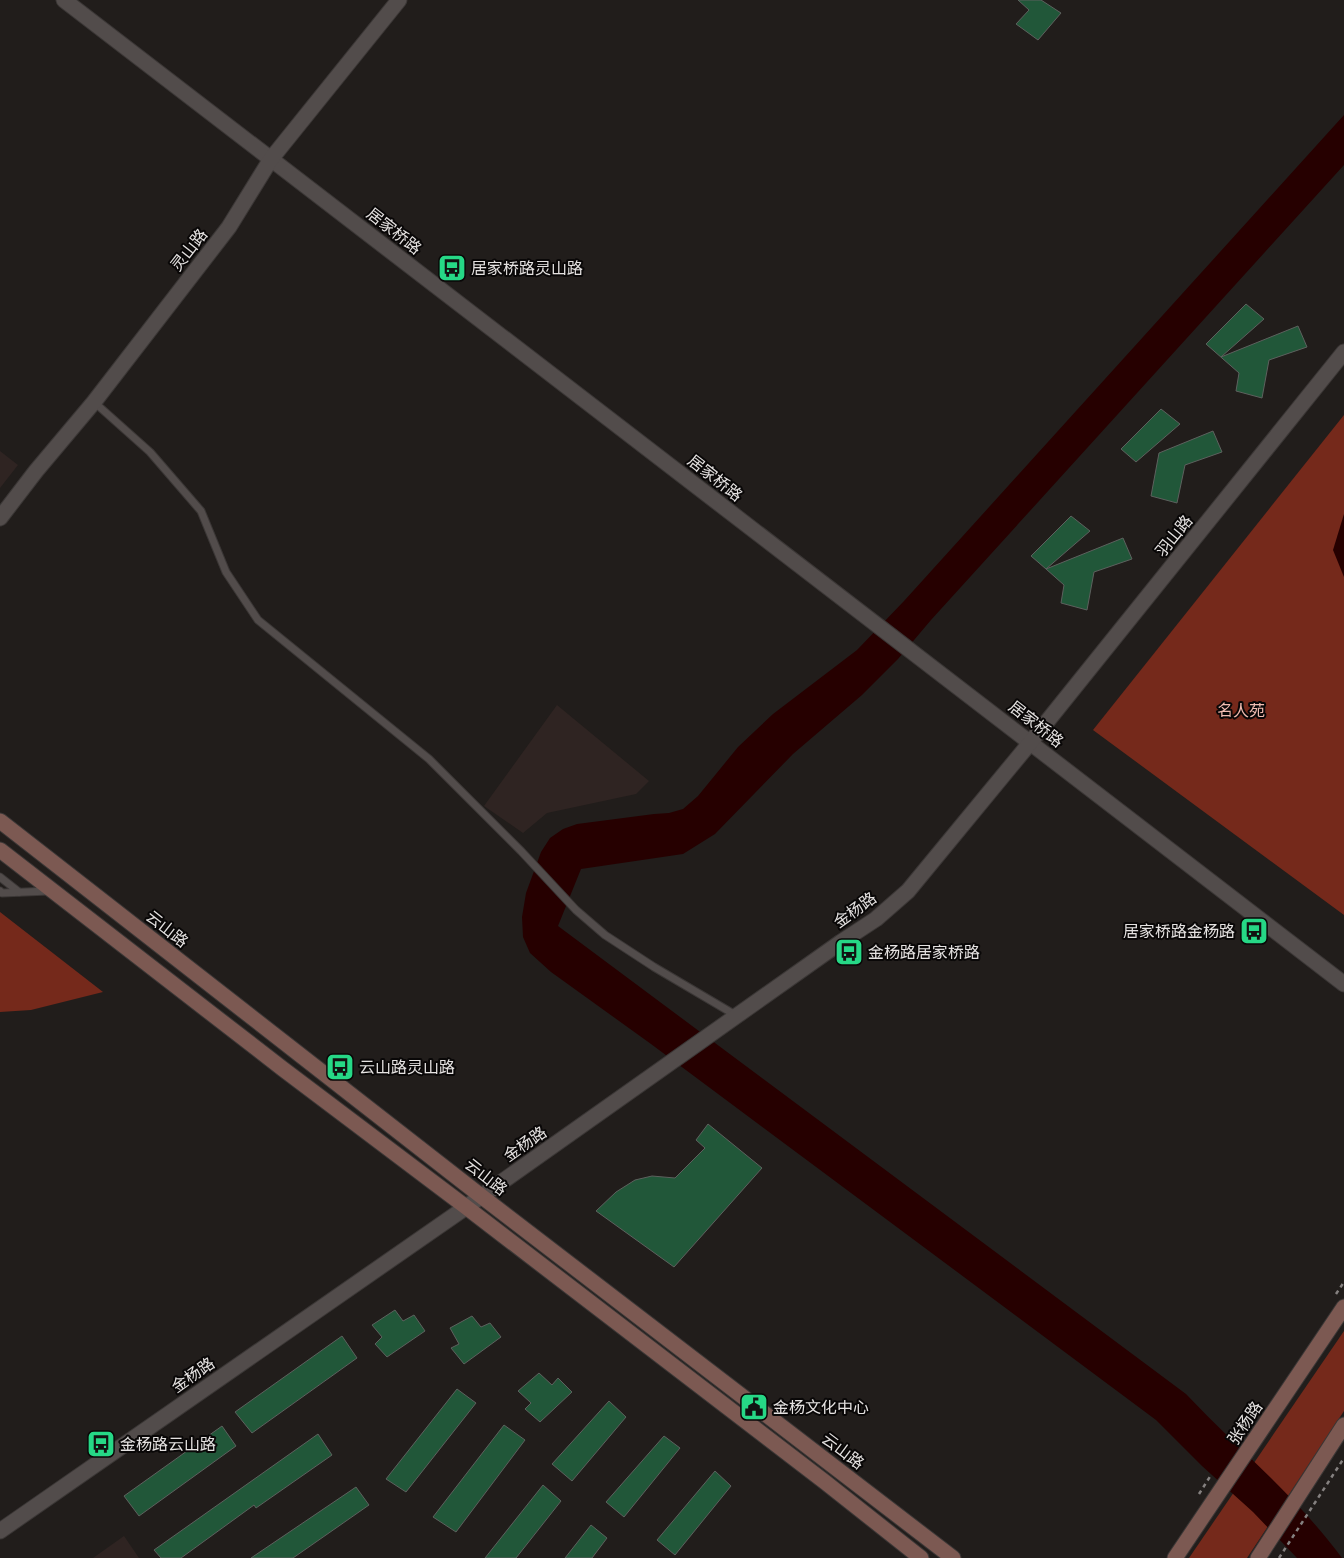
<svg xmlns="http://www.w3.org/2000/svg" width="1344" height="1558" font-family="Rubik,'Noto Sans SC',sans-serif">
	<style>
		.built { fill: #2f2422 }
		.green { fill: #75291b }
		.water { fill: #260000 }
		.building { fill: #215739; stroke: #5d615e }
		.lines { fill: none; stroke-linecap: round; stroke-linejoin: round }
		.service-casing { stroke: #3b3736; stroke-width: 9 }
		.tertiary-casing { stroke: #3b3736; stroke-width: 17 }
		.secondary-casing { stroke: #3b3736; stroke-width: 17 }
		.path { stroke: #858180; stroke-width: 2.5; stroke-dasharray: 4 4; stroke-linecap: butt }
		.service { stroke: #524c4b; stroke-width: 7 }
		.tertiary { stroke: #524c4b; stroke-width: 15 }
		.secondary { stroke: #7c5952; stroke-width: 15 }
		.labels { text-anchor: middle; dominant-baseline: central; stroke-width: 4; stroke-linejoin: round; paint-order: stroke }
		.street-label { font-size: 16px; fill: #e5e2e1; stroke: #090707 }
		.poi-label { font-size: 16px; fill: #e5e2e1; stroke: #090707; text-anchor: start }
		.park-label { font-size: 16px; fill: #f2bdb2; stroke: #090707 }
	</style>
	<rect width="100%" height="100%" fill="#211d1b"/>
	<g class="built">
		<path d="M0 451 18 465 0 488Z"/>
		<path d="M557 705 649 781 636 794 547 813 523 833 484 806Z"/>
		<path d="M124 1536 139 1558H93Z"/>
	</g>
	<g class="green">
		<path d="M1344 415V915L1093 730Z"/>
		<path d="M0 912 103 992 31 1010 0 1012Z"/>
		<path d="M1344 1331V1411L1247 1558H1189Z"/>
	</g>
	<g class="water">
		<path d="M1344 115V165L931 620 898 659 862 695 793 754 715 834 683 854 581 869 558 926 1186 1394C1238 1449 1297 1497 1342 1558H1297L1253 1512 1202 1466 1156 1420 651 1044 551 972 530 953 523 937 522 917 526 893 541 852 550 838 563 829 577 824 654 814 669 813 683 809 698 796 738 747 773 714 857 650 904 601Z"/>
		<path d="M1344 514V577L1333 550Z"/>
	</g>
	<g class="building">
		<path d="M1018 0H1041L1061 13 1038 40 1016 24 1029 10Z"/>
		<path d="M1246 304 1264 319 1221 357 1298 326 1307 347 1269 360 1262 398 1236 391 1239 373 1206 344Z"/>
		<path d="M1161 409 1180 424 1136 462 1121 449Z"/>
		<path d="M1213 431 1222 452 1185 465 1177 503 1151 496 1159 453Z"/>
		<path d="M1071 516 1090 531 1046 569 1031 556Z"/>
		<path d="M1123 538 1132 559 1094 572 1087 610 1061 603 1064 585 1046 569Z"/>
		<path d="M708 1124 762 1168 674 1267 596 1211 616 1192 635 1180 652 1176 675 1178 705 1148 696 1140Z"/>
		<path d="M395 1310 403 1321 414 1315 425 1331 387 1357 375 1344 382 1337 372 1325Z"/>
		<path d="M472 1316 481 1327 490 1323 501 1337 464 1364 451 1348 459 1344 450 1328Z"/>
		<path d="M342 1336 357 1358 252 1433 235 1412Z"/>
		<path d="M539 1373 552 1385 558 1378 572 1392 540 1422 525 1409 531 1403 518 1391Z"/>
		<path d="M457 1389 476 1403 406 1492 386 1479Z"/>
		<path d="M609 1401 626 1417 572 1481 552 1464Z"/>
		<path d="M504 1425 525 1440 456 1532 433 1517Z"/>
		<path d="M222 1426 236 1446 139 1516 124 1496Z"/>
		<path d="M318 1434 332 1455 256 1508 254 1505 181 1558H161L154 1550Z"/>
		<path d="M664 1436 680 1448 624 1517 606 1502Z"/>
		<path d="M715 1471 731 1486 675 1555 657 1540Z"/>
		<path d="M543 1485 561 1501 516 1558H485Z"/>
		<path d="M356 1487 369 1505 293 1558H251Z"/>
		<path d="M591 1525 607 1538 592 1558H565Z"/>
	</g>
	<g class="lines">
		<defs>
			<g id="service">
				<path d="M94 402 150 452 201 511 226 572 258 620 429 759 521 851 576 910 605 935 654 967 737 1016"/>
				<path d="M0 877 19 892"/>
				<path d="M0 891 2 893 49 891"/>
			</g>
			<g id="tertiary">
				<path d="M64 0 1344 984"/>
				<path d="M0 518 36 471 94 402 229 227 271 159 399 0"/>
				<path d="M0 1531 462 1210 841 942 876 919 908 891 1025 749 1344 352"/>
			</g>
			<g id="secondary">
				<path d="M0 821 481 1196 953 1558"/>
				<path d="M0 850 283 1069 466 1207 825 1482 921 1558"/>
				<path d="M1175 1558 1344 1307"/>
				<path d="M1258 1558 1344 1425"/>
			</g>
		</defs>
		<use href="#service" class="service-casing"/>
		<use href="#tertiary" class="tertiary-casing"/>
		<use href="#secondary" class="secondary-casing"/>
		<g class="path">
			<path d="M1336 1294 1344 1282"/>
			<path d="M1199 1494 1211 1475"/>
			<path d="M1279 1558 1344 1458"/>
		</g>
		<use href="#service" class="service"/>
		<use href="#tertiary" class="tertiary"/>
		<use href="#secondary" class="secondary"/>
	</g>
	<defs>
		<symbol id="bus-square" viewBox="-11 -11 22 22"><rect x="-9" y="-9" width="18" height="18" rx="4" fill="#26d886" stroke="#090707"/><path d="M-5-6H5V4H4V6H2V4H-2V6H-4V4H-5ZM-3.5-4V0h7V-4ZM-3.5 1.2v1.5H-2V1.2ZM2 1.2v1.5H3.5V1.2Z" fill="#111"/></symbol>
		<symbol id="civic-square" viewBox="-11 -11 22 22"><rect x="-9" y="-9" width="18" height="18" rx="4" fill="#26d886" stroke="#090707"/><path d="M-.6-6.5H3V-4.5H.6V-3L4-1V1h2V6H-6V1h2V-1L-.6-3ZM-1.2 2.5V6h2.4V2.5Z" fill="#111"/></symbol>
	</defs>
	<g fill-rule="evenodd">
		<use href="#bus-square" x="436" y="252" width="32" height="32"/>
		<use href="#bus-square" x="1238" y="915" width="32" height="32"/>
		<use href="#bus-square" x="833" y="936" width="32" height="32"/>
		<use href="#bus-square" x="324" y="1051" width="32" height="32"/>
		<use href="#civic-square" x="738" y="1391" width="32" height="32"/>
		<use href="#bus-square" x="85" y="1428" width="32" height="32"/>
	</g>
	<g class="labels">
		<g class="street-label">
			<text transform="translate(394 231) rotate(38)">居家桥路</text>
			<text transform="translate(189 250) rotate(-52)">灵山路</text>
			<text transform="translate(715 478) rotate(38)">居家桥路</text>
			<text transform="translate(1174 536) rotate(-51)">羽山路</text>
			<text transform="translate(1036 724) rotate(38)">居家桥路</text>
			<text transform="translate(855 910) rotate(-36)">金杨路</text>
			<text transform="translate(167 929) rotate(38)">云山路</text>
			<text transform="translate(525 1144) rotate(-35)">金杨路</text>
			<text transform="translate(486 1177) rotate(38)">云山路</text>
			<text transform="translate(193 1375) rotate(-35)">金杨路</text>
			<text transform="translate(1245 1423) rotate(-56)">张杨路</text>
			<text transform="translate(843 1451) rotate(37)">云山路</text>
		</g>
		<g class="poi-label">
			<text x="471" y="268">居家桥路灵山路</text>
			<text x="1235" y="931" text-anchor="end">居家桥路金杨路</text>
			<text x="868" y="952">金杨路居家桥路</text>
			<text x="359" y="1067">云山路灵山路</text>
			<text x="773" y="1407">金杨文化中心</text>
			<text x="120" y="1444">金杨路云山路</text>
		</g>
		<g class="park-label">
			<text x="1241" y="710">名人苑</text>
		</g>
	</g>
</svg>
